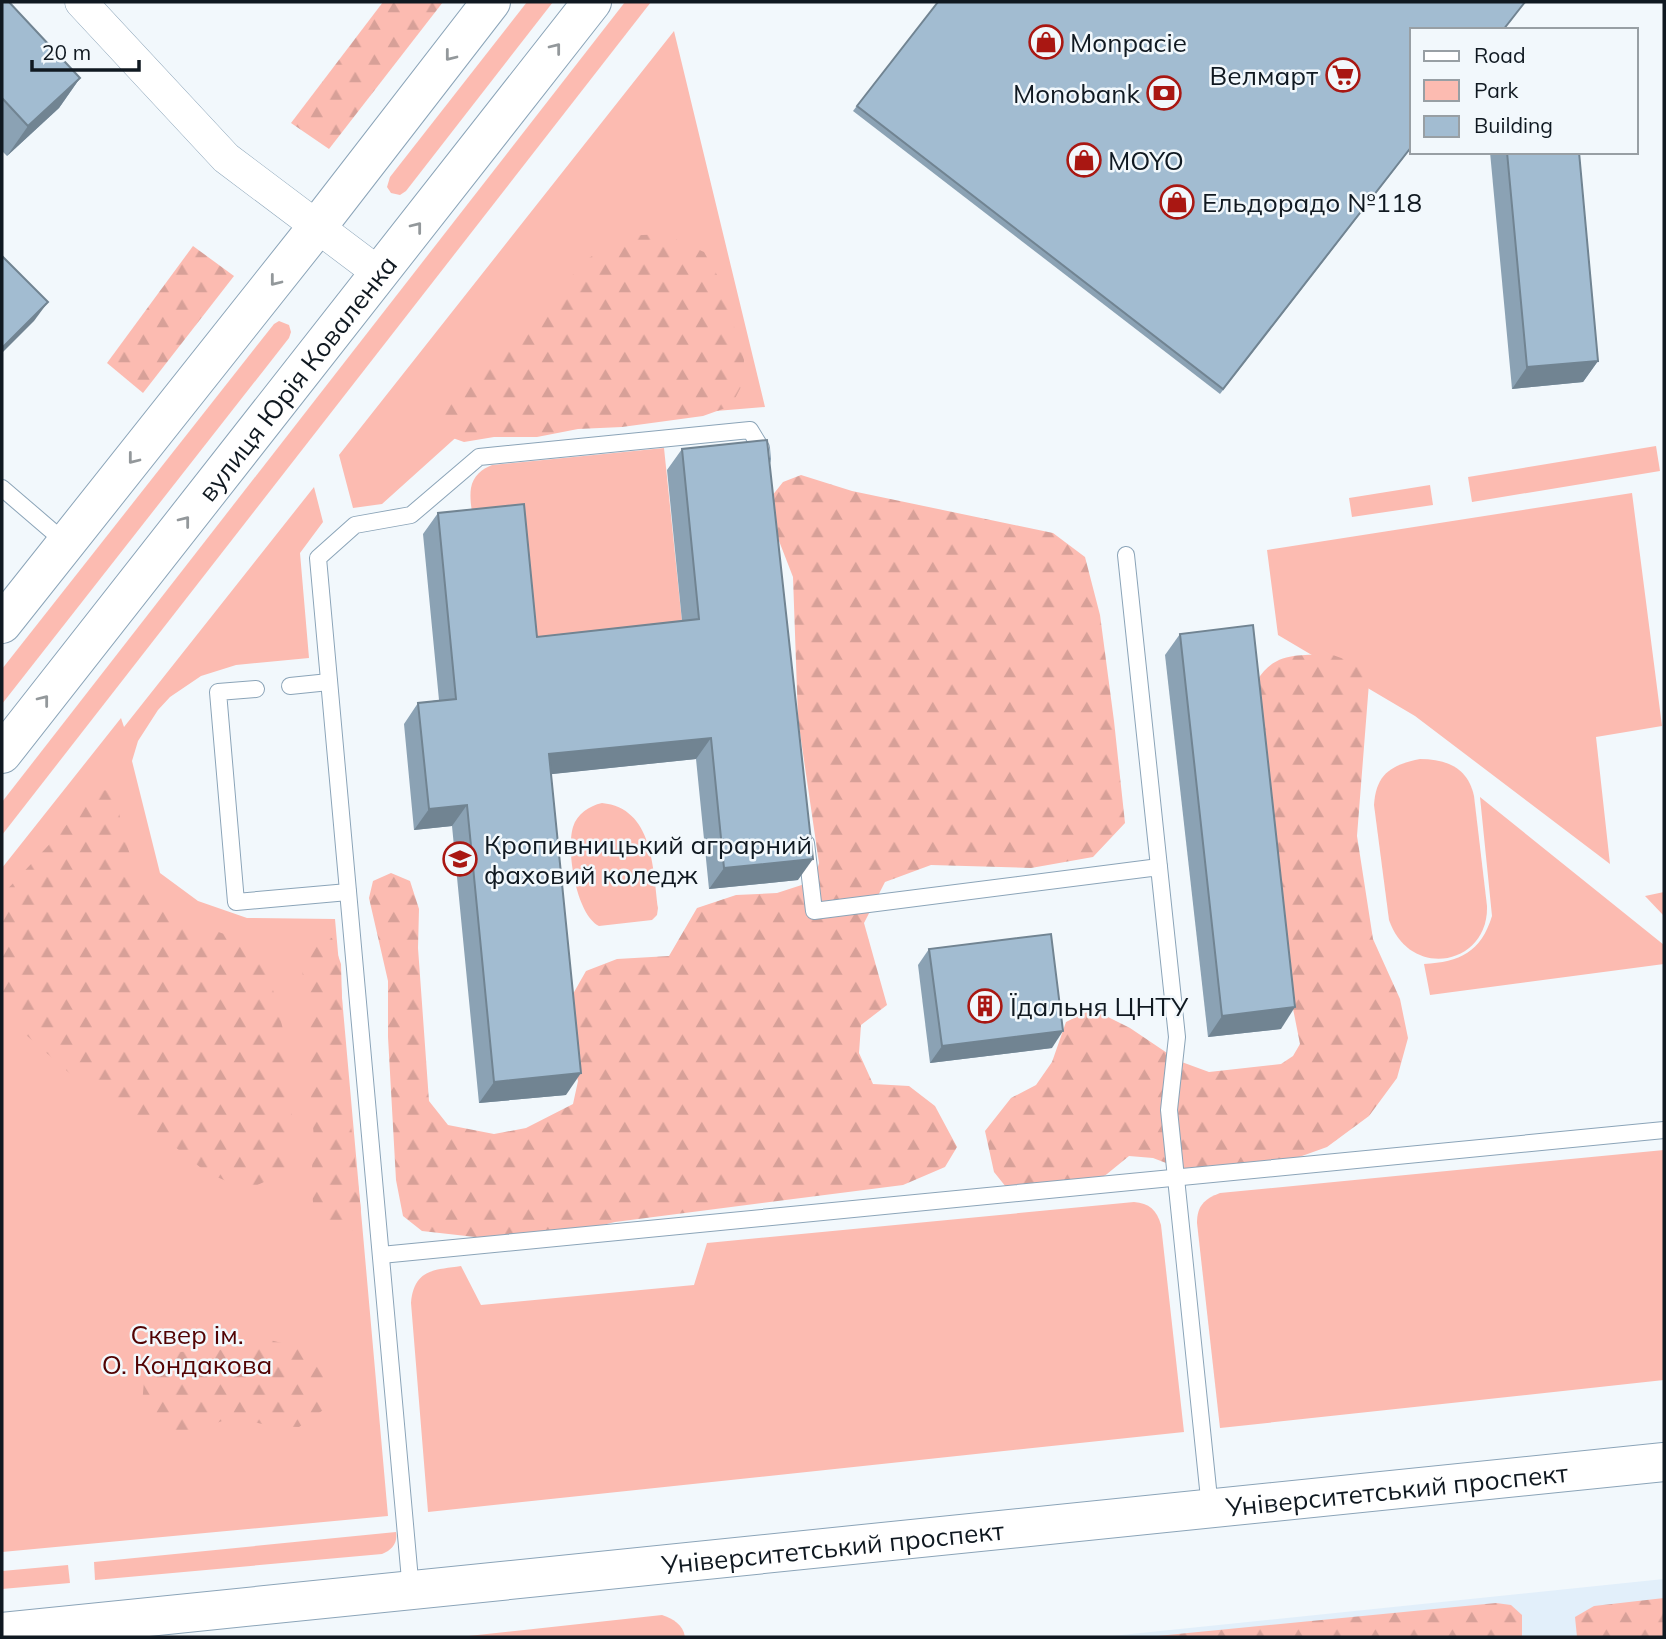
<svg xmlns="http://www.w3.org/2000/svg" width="1666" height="1639" font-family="Mulish,sans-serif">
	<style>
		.built { fill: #e2effa }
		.green { fill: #fcbbb1 }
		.forest { fill: url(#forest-firs) }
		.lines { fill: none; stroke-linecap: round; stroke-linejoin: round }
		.lane-casing { stroke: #8ba4b8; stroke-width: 18 }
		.street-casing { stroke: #8ba4b8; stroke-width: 33 }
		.secondary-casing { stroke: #8ba4b8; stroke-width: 40 }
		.primary-casing { stroke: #8ba4b8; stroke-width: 40 }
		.lane { stroke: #fff; stroke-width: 16 }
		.street { stroke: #fff; stroke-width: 32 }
		.secondary { stroke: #fff; stroke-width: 38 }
		.primary { stroke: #fff; stroke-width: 38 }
		.wall { fill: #8ba2b4 }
		.shaded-wall { fill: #718492 }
		.building { fill: #a2bcd1; stroke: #718492; stroke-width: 2 }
		.oneway { stroke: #93989b }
		.labels { text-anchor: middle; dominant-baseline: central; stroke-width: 5; stroke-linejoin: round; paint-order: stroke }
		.poi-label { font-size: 26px; fill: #101921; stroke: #f2f8fc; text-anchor: start }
		.street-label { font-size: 26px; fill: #101921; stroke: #f2f8fc }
		.park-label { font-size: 26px; fill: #520303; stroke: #f2f8fc }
	</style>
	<defs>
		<pattern id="forest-firs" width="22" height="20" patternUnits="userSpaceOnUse" patternTransform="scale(1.75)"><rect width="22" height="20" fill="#fcbbb1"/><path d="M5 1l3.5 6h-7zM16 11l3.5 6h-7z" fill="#d7a098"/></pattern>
	</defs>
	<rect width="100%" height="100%" fill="#f2f8fc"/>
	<path class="built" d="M1664 1579V1637H1102Z"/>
	<g class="green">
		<path d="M527 2H553L406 191 400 195 391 193 387 187 390 177Z"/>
		<path d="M625 2H651L2 835V802Z"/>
		<path d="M674 31 765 407 462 432 382 504 353 508 339 455Z"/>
		<path d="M279 321 289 325 291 332 289 338 2 704V669L274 324Z"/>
		<path d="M1656 446 1660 471 1472 502 1468 477Z"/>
		<path d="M664 448 684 641 523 658C509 620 465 524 471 488 473 476 482 469 492 465Z"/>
		<path d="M1430 485 1433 505 1352 517 1349 498Z"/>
		<path d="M314 487 323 522 300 553 309 658 236 665 201 676 170 697 158 710 138 741 132 761 160 873 198 901 247 918 335 919 388 1516 2 1552V868L121 718 124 727Z"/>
		<path d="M1632 493 1662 726 1596 737 1610 864 1415 716 1278 635 1267 550Z"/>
		<path d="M1420 759C1447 759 1468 768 1474 796L1487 906C1489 965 1410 981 1389 920L1374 805C1376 774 1391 765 1420 759Z"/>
		<path d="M1480 797 1664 945V964L1430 995 1424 964C1460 962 1481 952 1492 916Z"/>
		<path d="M602 803C653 808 653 868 658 908L657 915 652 920 599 926C576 914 566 850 573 827 577 814 589 806 602 803Z"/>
		<path d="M1664 892V916L1645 896Z"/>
		<path d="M1664 1150V1380L1220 1428 1197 1223C1197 1206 1204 1199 1220 1193Z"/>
		<path d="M1134 1202C1149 1203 1157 1210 1161 1225L1184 1432 428 1512 411 1303C414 1269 434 1270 461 1266L481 1305 694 1285 707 1243Z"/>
		<path d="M396 1532C398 1543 392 1550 382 1554L95 1580 94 1562Z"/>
		<path d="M68 1565 70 1583 2 1589V1571Z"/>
		<path d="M662 1615C673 1619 683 1624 685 1637H459Z"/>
	</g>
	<g class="forest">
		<path d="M383 2H443L329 149 291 123Z"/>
		<path d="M664 234 704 252 721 282 744 360 743 383 731 406 703 416 622 427 578 429 537 437H494L464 442 447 436 439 424 440 410 457 386 497 357 517 333 558 297 580 264 622 236Z"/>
		<path d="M193 246 234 276 143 393 107 363Z"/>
		<path d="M801 475 852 491 1053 533 1085 557 1100 615 1114 721 1125 823 1093 857 1031 868 931 865 885 882 864 923 887 1005 861 1025 859 1053 873 1084 909 1086 935 1106 957 1147 945 1167 903 1185 615 1222 553 1237 484 1238 422 1231 403 1216 396 1180 388 1037V981L369 898 373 881 391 873 410 881 419 909 418 948 429 1101 448 1125 494 1134 526 1128 573 1104 578 1081 567 1036 569 1001 586 971 617 959 669 956 697 908 736 895 777 893 814 881 819 863 798 719 793 577 774 528 768 501 783 482Z"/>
		<path d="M1330 654 1355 663 1369 683 1357 836 1373 939 1400 999 1408 1038 1397 1078 1369 1116 1327 1147 1277 1165 1200 1176 1153 1158 1129 1156 1107 1174 1074 1195 1014 1197 994 1172 985 1131 1011 1098 1036 1085 1052 1062 1066 1022 1092 1009 1130 1028 1179 1061 1209 1072 1281 1064 1293 1056 1300 1044 1284 963 1257 681C1274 651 1300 656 1330 654Z"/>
		<path d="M105 790 116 797C125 847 136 895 186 919 208 930 234 936 257 946L271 982 287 1045 293 1132 284 1173 246 1190 206 1172 153 1129 75 1078 25 1034 2 1005V895L60 833 87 799Z"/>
		<path d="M320 935 332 938 341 964 344 1067 361 1210 352 1231 333 1235 315 1222 311 1182 314 1139 304 1009 302 955Z"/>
		<path d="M266 1339 313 1351 323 1371 326 1408 299 1427 270 1426 233 1417 192 1432 161 1433 142 1405 145 1369 179 1352 219 1350Z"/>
		<path d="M1664 1598V1637H1577L1575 1617 1594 1606Z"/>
		<path d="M1496 1603 1511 1605 1522 1615V1637H1147Z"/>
	</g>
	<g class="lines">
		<defs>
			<g id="lane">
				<path d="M2 488 66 543"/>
				<path d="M1126 555 1159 867"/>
				<path d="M290 686 329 682"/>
				<path d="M256 689 218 692 236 902 348 892"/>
				<path d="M806 843 814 911 1159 867 1177 1037 1169 1110 1210 1508"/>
				<path d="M381 1255 1664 1130"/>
				<path d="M411 1591 318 558 355 525 411 515 479 457 750 430 761 448 762 459"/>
			</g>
			<path id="street" d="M81 2 226 158 380 274"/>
			<g id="secondary">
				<path d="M2 624 317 227 491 2"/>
				<path id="s1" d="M2 754 592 2"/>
			</g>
			<g id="primary">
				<path id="s2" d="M2 1632 1664 1462"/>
			</g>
		</defs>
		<use href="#lane" class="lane-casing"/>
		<use href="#street" class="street-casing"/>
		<use href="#secondary" class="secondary-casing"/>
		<use href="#primary" class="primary-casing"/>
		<use href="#lane" class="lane"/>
		<use href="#street" class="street"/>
		<use href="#secondary" class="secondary"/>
		<use href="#primary" class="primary"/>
	</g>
	<g class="wall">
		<path d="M2 2 80 78 59 108 7 156 2 151Z"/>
		<path d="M938 2 1412 147 1220 394 853 111Z"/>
		<path d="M1490 152H1579L1598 361 1583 382 1512 389Z"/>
		<path d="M682 449 798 880 709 889 696 759 551 774 566 1095 479 1103 452 826 414 830 404 724 418 703 439 700 423 534 438 513 537 637 682 621 667 470Z"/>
		<path d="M1180 634 1281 1029 1208 1037 1165 655Z"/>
		<path d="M929 949 1052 1048 930 1063 918 965Z"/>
	</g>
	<g class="shaded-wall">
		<path d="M80 78 59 108 7 156 28 126Z"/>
		<path d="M48 302 34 321 2 353V348Z"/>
		<path d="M1598 361 1583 382 1512 389 1527 367Z"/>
		<path d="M711 738 696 759 534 776 549 754Z"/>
		<path d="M467 805 452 826 414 830 429 809Z"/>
		<path d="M813 859 798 880 709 889 724 868Z"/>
		<path d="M1295 1007 1281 1029 1208 1037 1222 1016Z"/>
		<path d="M1063 1031 1052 1048 930 1063 942 1046Z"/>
		<path d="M581 1073 566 1095 479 1103 494 1082Z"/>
	</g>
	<g class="building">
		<path d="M2 2H9L80 78 28 126 2 98Z"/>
		<path d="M938 2H1525L1503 30H1412V146L1223 389 857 106Z"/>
		<path d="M1507 152H1579L1598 361 1527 367Z"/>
		<path d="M2 256 48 302 2 348Z"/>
		<path d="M767 440 813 859 724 868 711 738 549 754 581 1073 494 1082 467 805 429 809 418 703 456 699 438 513 524 504 537 637 699 619 682 449Z"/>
		<path d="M1253 625 1295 1007 1222 1016 1180 634Z"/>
		<path d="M1051 934 1063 1031 942 1046 929 949Z"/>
	</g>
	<defs><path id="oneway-chevron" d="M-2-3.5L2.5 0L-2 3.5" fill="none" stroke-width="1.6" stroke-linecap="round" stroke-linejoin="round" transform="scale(1.75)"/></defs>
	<g class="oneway">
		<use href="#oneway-chevron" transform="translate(556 48) rotate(-52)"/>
		<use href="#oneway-chevron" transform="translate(450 56) rotate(128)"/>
		<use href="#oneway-chevron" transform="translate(417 227) rotate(-52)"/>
		<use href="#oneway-chevron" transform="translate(275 281) rotate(128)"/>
		<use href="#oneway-chevron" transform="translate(133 459) rotate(128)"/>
		<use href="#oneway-chevron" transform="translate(185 521) rotate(-52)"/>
		<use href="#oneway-chevron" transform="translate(44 700) rotate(-52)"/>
	</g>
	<defs>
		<symbol id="shop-ring" viewBox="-11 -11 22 22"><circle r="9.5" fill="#f2f8fc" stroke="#a91712" stroke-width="1.5"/><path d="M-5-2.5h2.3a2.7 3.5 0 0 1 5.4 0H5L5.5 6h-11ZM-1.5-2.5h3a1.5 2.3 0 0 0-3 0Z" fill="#a91712"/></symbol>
		<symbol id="supermarket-ring" viewBox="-11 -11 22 22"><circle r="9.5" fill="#f2f8fc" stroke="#a91712" stroke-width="1.5"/><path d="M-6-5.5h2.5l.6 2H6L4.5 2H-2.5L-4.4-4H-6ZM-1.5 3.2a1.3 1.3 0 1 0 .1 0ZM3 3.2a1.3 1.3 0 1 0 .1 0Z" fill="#a91712"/></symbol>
		<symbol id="bank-ring" viewBox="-11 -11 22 22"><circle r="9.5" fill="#f2f8fc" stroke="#a91712" stroke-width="1.5"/><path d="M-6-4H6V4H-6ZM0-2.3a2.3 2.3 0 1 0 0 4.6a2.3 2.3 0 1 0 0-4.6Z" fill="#a91712"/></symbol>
		<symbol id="university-ring" viewBox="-11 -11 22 22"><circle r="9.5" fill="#f2f8fc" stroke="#a91712" stroke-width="1.5"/><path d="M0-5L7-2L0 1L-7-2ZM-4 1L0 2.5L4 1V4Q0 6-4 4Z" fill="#a91712"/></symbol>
		<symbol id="building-ring" viewBox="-11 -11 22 22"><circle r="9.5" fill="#f2f8fc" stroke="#a91712" stroke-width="1.5"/><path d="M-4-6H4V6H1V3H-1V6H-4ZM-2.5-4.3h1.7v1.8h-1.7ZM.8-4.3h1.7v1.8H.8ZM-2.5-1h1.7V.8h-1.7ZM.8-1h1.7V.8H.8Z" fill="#a91712"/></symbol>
	</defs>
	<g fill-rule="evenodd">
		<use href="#shop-ring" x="1027" y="23" width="38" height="38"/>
		<use href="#supermarket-ring" x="1324" y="56" width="38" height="38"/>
		<use href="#bank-ring" x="1145" y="74" width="38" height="38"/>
		<use href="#shop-ring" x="1065" y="141" width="38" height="38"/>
		<use href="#shop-ring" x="1158" y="183" width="38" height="38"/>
		<use href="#university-ring" x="441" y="840" width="38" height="38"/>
		<use href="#building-ring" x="966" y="987" width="38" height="38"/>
	</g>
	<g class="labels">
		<g class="poi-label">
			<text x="1070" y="42">Monpacie</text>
			<text x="1318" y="75" text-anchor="end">Велмарт</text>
			<text x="1140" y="93" text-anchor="end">Monobank</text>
			<text x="1108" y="160">MOYO</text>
			<text x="1202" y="202">Ельдорадо №118</text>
			<text x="484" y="844">Кропивницький аграрний<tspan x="484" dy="30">фаховий коледж</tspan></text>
			<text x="1010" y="1006">Їдальня ЦНТУ</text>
		</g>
		<g class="street-label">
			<text stroke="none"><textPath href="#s1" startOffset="478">вулиця Юрія Коваленка</textPath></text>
			<text stroke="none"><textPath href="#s2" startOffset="1402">Університетський проспект</textPath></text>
			<text stroke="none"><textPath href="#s2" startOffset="835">Університетський проспект</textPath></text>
		</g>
		<g class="park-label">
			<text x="187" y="1334">Сквер ім.<tspan x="187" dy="30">О. Кондакова</tspan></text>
		</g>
	</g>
	<rect width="1666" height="1639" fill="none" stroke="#101921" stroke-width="7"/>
	<rect x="1410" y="28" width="228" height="126" fill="#f2f8fc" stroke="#989fa4" stroke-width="2"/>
	<rect x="1424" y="51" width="35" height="10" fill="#ffffff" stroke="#989fa4" stroke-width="2"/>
	<text x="1474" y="63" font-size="21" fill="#101921">Road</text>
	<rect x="1424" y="80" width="35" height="21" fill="#fcbbb1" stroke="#989fa4" stroke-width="2"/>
	<text x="1474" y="98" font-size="21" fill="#101921">Park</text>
	<rect x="1424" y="116" width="35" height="21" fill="#a2bcd1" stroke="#989fa4" stroke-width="2"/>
	<text x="1474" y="133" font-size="21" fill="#101921">Building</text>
	<path d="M32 60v10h107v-10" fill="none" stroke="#101921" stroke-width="3.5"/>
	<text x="42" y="60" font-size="21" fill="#101921" stroke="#f2f8fc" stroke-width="5" paint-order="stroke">20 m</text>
</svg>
